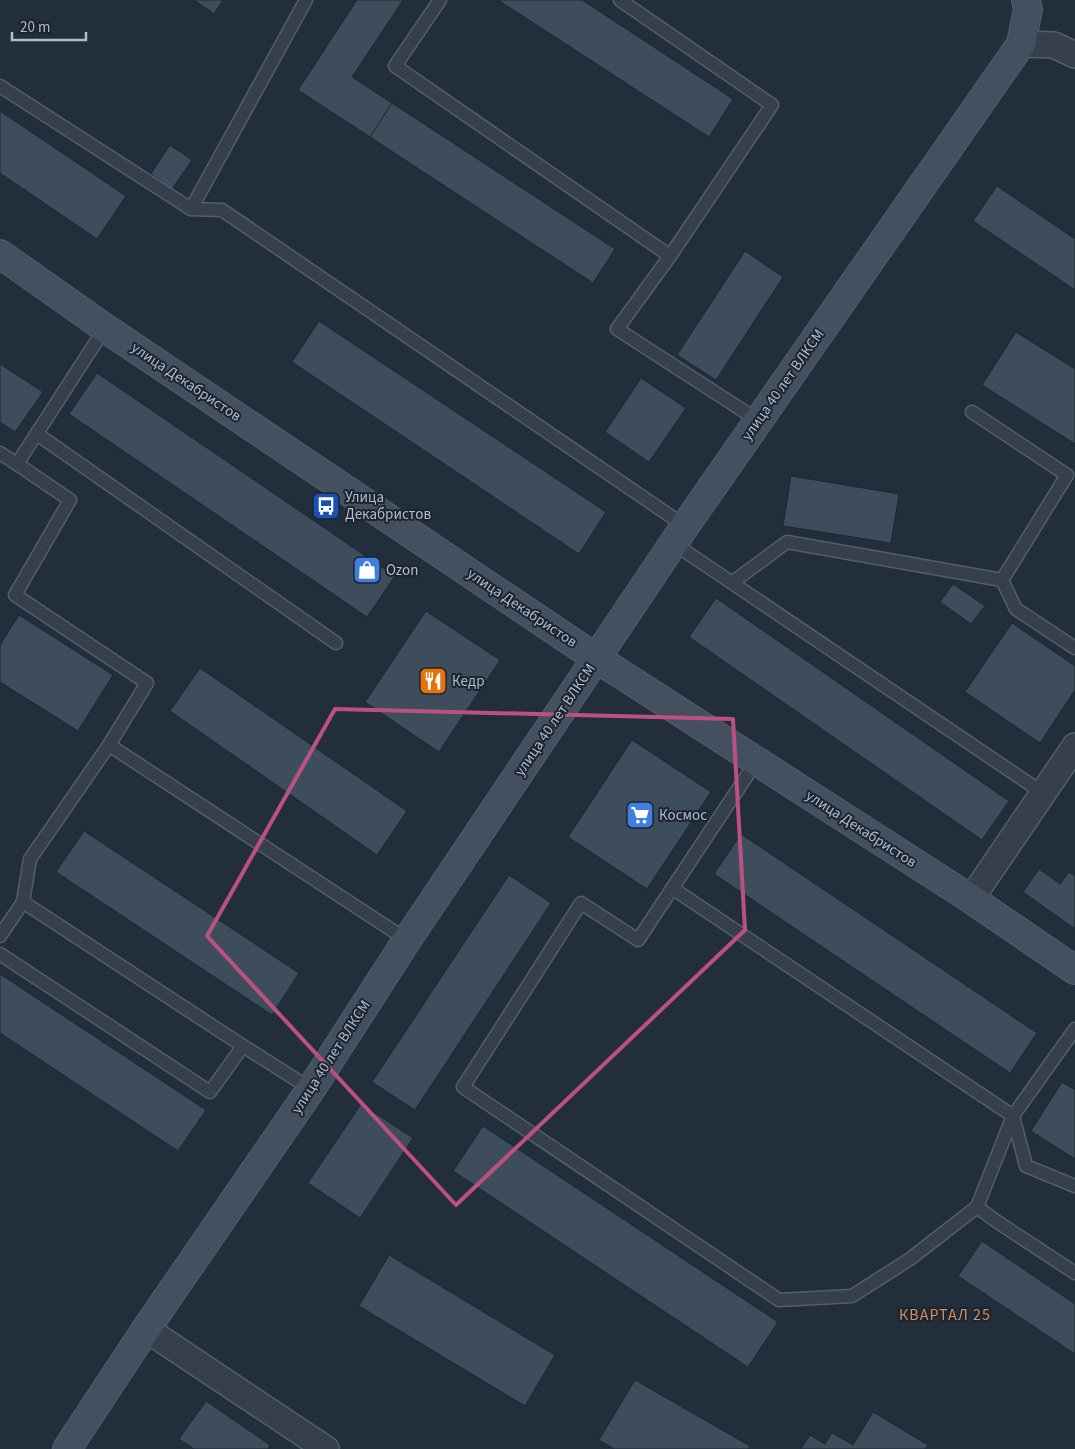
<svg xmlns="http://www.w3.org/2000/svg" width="1075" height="1449" font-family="'Source Sans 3',sans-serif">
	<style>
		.building { fill: #3e4d5b; stroke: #1d2733 }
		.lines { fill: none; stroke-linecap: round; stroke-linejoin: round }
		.service-casing { stroke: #545e6a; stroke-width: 15 }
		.minor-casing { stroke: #545e6a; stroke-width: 28 }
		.secondary-casing { stroke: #545e6a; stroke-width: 30 }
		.service { stroke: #36404c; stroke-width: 12 }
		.minor { stroke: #36404c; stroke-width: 25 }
		.secondary { stroke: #444f60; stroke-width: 28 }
		.marked { fill: none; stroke: #bc5181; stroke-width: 4; stroke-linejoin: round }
		.labels { text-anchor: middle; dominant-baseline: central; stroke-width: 4; stroke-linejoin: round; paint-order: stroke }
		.street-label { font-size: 15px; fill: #b2bbc8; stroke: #1b2531 }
		.poi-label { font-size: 15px; fill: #b2bbc8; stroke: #1b2531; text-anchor: start }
		.neighbourhood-label { font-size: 16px; letter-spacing: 1px; fill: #d68e5e; stroke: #1b2531 }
	</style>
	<rect width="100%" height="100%" fill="#222e3c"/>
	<g class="building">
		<path d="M194 0H223L214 14Z"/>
		<path d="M357 0H403L352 77 392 103 370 137 298 90Z"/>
		<path d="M498 0H582L733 99 709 137Z"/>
		<path d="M392 103 615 249 593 283 370 137Z"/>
		<path d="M0 111 126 196 97 239 0 173Z"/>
		<path d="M170 145 192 160 172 189 151 174Z"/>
		<path d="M997 186 1075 239V290L973 221Z"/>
		<path d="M745 251 783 277 716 380 677 355Z"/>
		<path d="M319 321 606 512 579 554 292 362Z"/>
		<path d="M1016 332 1075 369V444L982 385Z"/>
		<path d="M0 364 43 392 15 432 0 422Z"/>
		<path d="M97 373 395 576 367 617 69 414Z"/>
		<path d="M641 378 686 408 649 462 605 432Z"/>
		<path d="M791 476 899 494 891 543 783 526Z"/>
		<path d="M953 584 985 606 971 624 940 602Z"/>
		<path d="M716 598 1009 801 982 840 689 637Z"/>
		<path d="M426 611 500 660 439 752 365 702Z"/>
		<path d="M19 615 113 675 78 731 0 682V645Z"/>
		<path d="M1012 623 1075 666V690L1040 743 965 692Z"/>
		<path d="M200 668 407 811 377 855 170 711Z"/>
		<path d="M632 740 711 792 647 889 568 837Z"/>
		<path d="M84 831 299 973 272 1015 56 872Z"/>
		<path d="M741 834 1037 1033 1010 1073 714 874Z"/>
		<path d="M1039 869 1060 884 1069 872 1075 876V929L1023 892Z"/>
		<path d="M509 875 551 903 415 1110 372 1082Z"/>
		<path d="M0 974 206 1110 178 1151 0 1033Z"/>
		<path d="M1062 1082 1075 1090V1159L1031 1131Z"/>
		<path d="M361 1104 413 1138 360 1218 308 1183Z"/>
		<path d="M483 1126 778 1322 748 1367 453 1171Z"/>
		<path d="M982 1241 1075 1304V1354L958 1276Z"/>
		<path d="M389 1255 555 1355 525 1406 359 1306Z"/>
		<path d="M635 1380 750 1446 748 1449H614L599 1440Z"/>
		<path d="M206 1401 270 1445 268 1449H194L179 1439Z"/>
		<path d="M873 1412 928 1445 925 1449H801L810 1435 825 1444 832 1433 853 1445Z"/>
	</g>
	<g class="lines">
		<defs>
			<g id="service">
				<path d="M440 0 395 66 670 256 617 329 759 421"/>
				<path d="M620 0 772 105 670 256"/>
				<path d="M0 86 191 209 222 210 685 526"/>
				<path d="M191 209 306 0"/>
				<path d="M105 328 17 464 70 500 15 595 147 683 109 745 407 940"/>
				<path d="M37 434 336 643"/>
				<path d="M0 453 17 464"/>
				<path d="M673 543 1043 793"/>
				<path d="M1002 580 1016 609 1075 648"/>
				<path d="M733 582 787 542 1002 580 1067 475 972 412"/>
				<path d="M109 745 30 859 23 902 243 1046 311 1089"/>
				<path d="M756 762 638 940 581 903 463 1087 779 1300 852 1296 910 1259 977 1207"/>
				<path d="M672 888 1013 1116 1075 1029"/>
				<path d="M0 936 23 902"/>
				<path d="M0 954 210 1092 243 1046"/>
				<path d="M1075 1186 1026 1166 1013 1116 977 1207 996 1221 1075 1273"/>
			</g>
			<g id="minor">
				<path d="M1021 44 1054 45 1075 55"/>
				<path d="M971 899 1075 746"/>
				<path d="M146 1329 326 1449"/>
			</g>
			<g id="secondary">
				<path d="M0 254 105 328 596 658 971 899 1075 970"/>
				<path d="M67 1449 146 1329 311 1089 407 940 685 526 1021 44 1028 9 1026 0"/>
			</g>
		</defs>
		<use href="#service" class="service-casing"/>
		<use href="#minor" class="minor-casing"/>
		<use href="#secondary" class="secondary-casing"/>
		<use href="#service" class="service"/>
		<use href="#minor" class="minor"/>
		<use href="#secondary" class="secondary"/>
	</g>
	<path class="marked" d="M335 709 733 719 745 930 456 1205 207 936Z"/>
	<defs>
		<symbol id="bus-square" viewBox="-11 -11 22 22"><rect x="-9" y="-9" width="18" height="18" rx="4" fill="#1a4fb4" stroke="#1b2531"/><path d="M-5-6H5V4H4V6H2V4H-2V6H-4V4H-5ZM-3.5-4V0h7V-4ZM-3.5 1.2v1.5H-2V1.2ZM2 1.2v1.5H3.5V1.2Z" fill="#fff"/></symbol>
		<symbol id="shop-square" viewBox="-11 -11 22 22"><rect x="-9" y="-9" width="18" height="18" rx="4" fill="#3f7fe0" stroke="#1b2531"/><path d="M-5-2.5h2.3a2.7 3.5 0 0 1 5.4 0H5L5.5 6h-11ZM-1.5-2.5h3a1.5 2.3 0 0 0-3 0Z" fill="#fff"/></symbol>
		<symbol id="restaurant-square" viewBox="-11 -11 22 22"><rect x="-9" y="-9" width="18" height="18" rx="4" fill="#e8710a" stroke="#1b2531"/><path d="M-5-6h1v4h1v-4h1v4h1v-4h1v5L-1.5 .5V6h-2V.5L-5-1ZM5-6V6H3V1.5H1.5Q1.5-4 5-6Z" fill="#fff"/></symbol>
		<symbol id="supermarket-square" viewBox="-11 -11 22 22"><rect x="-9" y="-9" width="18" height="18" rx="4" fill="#3f7fe0" stroke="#1b2531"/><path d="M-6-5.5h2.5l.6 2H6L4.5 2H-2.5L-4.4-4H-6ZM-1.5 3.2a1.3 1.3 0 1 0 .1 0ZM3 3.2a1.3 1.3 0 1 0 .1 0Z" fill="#fff"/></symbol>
	</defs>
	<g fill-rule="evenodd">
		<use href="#bus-square" x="310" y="490" width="32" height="32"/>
		<use href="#shop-square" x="351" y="554" width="32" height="32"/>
		<use href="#restaurant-square" x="417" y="665" width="32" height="32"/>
		<use href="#supermarket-square" x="624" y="799" width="32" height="32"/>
	</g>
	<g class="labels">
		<g class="street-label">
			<text transform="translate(186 382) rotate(34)">улица Декабристов</text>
			<text transform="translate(783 385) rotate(-55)">улица 40 лет ВЛКСМ</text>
			<text transform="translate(522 608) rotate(34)">улица Декабристов</text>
			<text transform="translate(555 720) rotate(-56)">улица 40 лет ВЛКСМ</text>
			<text transform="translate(861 829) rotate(33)">улица Декабристов</text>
			<text transform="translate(331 1057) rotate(-57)">улица 40 лет ВЛКСМ</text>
		</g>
		<g class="poi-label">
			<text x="345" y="497">Улица<tspan x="345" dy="17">Декабристов</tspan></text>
			<text x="386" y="570">Ozon</text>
			<text x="452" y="681">Кедр</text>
			<text x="659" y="815">Космос</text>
		</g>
		<g class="neighbourhood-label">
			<text x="945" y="1315">КВАРТАЛ 25</text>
		</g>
	</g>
	<path d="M12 32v8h74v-8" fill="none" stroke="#b2bbc8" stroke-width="2.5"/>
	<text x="20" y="32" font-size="15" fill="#b2bbc8" stroke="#1b2531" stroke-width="4" paint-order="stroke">20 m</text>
</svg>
